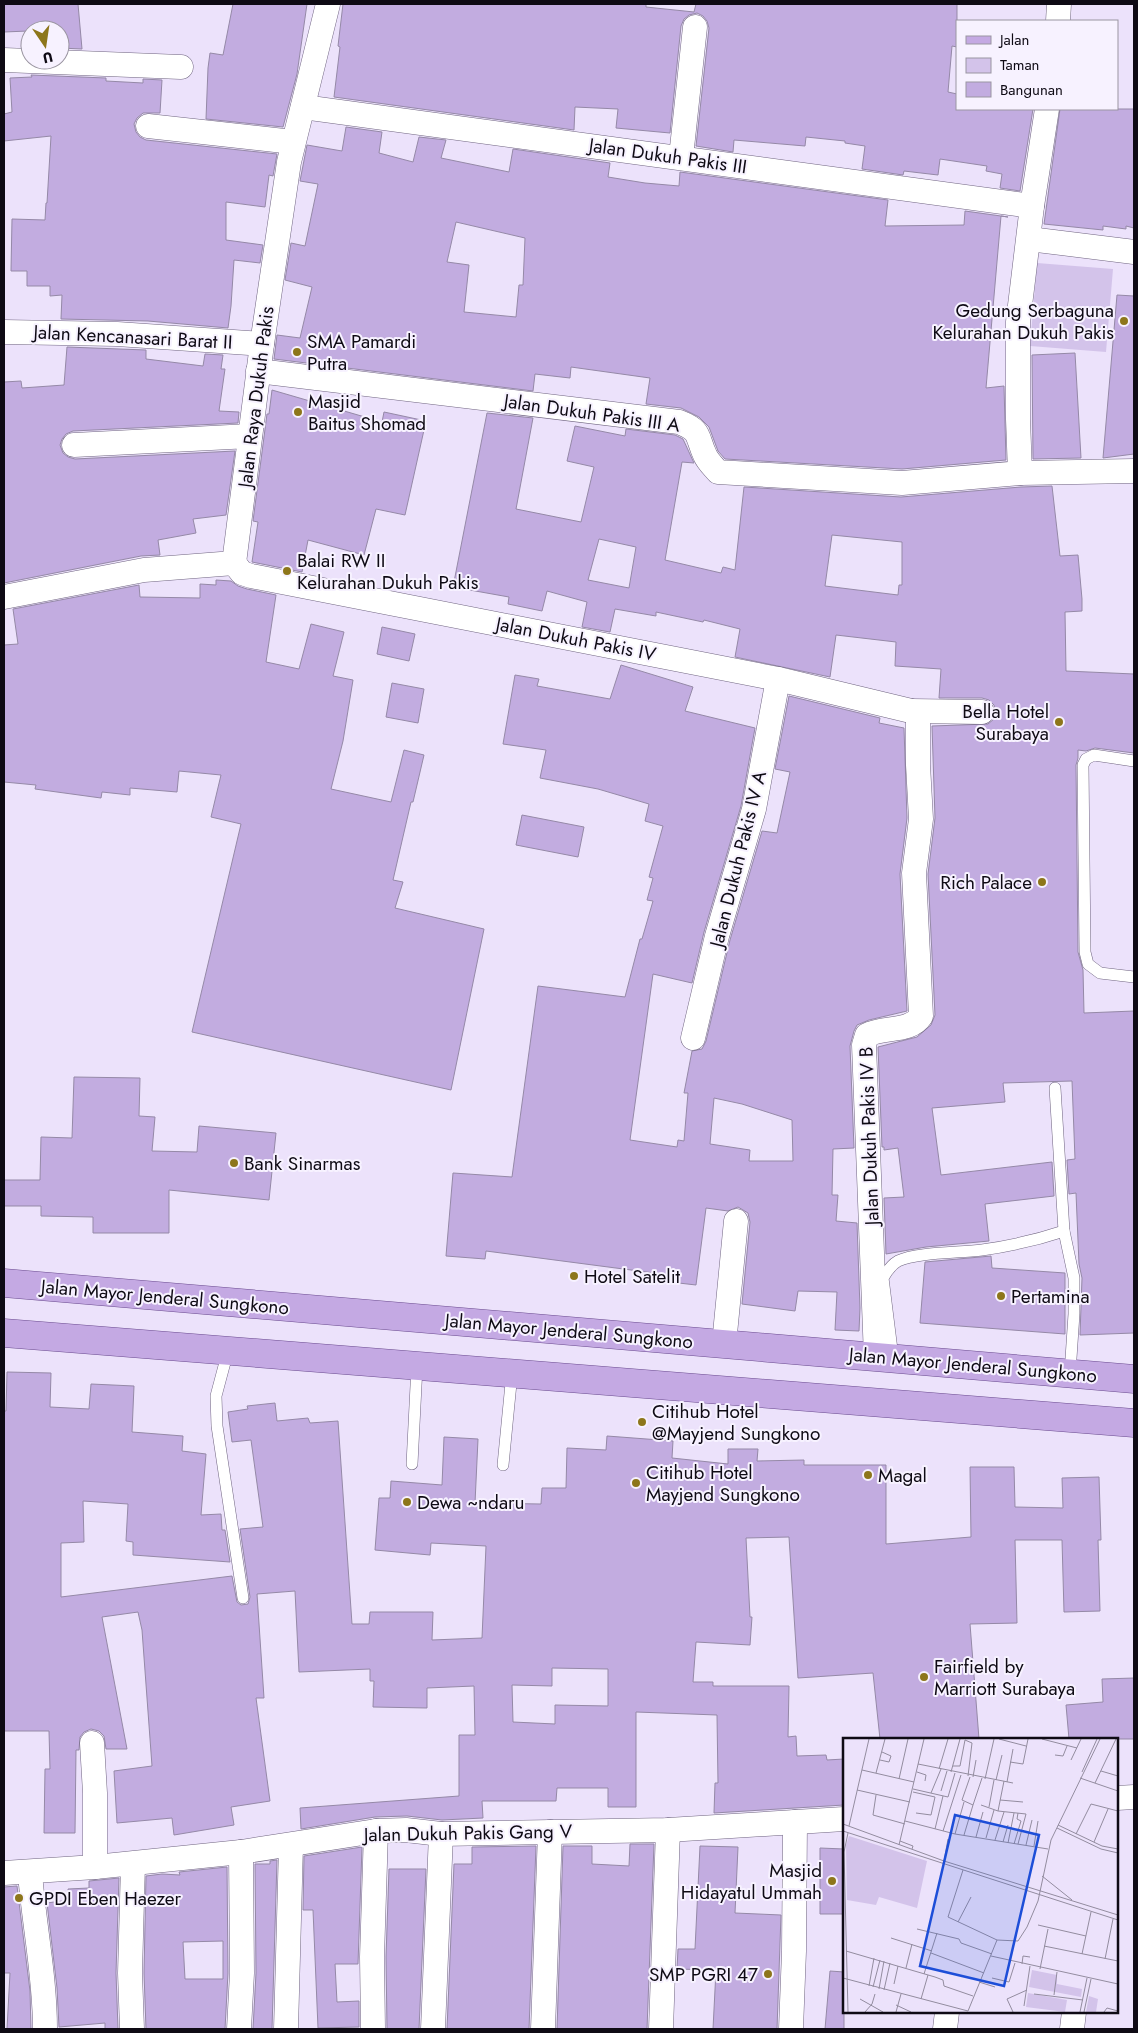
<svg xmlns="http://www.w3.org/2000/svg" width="1138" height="2033" font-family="Jost,sans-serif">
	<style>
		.green { fill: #d3c3ea }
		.building { fill: #c2ace0; stroke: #9589a7; fill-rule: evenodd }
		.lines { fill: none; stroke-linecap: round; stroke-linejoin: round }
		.service-casing { stroke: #706581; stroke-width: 12 }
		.minor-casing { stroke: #706581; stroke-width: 25 }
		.primary-casing { stroke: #6b4c8f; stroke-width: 29 }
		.service { stroke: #fff; stroke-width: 11 }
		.minor { stroke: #fff; stroke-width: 24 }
		.primary { stroke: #c4a9e3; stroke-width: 28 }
		.poi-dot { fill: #8d761b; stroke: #f7f2ff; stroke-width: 2 }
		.labels { text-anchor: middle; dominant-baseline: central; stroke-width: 4; stroke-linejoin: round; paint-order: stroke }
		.street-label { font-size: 19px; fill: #0e0a14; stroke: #f7f2ff }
		.poi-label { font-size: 19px; fill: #0e0a14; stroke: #f7f2ff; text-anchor: start }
		.inset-road { fill: none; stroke: #938c9f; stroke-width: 1 }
		.view { fill: #1d4ed8; fill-opacity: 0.15; stroke: #1d4ed8; stroke-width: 2.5 }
		.inset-edge { fill: none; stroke: #0e0a14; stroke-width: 2.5 }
	</style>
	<rect width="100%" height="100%" fill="#ece2fb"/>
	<path class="green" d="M1037 263 1113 269 1106 352 1030 346Z"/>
	<g class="building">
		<path d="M4 4H78L82 49 60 48V30H30L29 47 28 31 4 32Z"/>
		<path d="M233 4H307L297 74 283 127 206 119 208 68 210 53 223 55Z"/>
		<path d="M343 4H646V7L694 12 696 4H957V47L952 46 948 92 957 94V109H1033L1020 191 1000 188 1002 174 986 171 987 166 940 159 938 175 904 171 903 175 862 169 865 146 845 143V141L806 137 805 146 734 140 733 152 696 146 709 28 707 21 703 16 697 13 689 15 684 19 681 26 670 133 616 128 618 109 575 107 574 130 334 97 340 47 338 46Z"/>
		<path d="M31 75 106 78V81L143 83V79L162 80 160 113H143L137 118 134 124 136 132 140 137 146 140 277 154 273 176 269 175 265 207 226 202V240L263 245 260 263 234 260 231 306 228 328 148 321 61 319 62 295 50 296V286H27V271H11L12 219 45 220 46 203H47L51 136 4 141V114L12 112 10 78 32 77Z"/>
		<path d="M1060 109H1134V228L1126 226V229L1103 226V230L1044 224Z"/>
		<path d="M346 127 382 132 379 153 413 162 419 137 446 140 441 158 509 172 513 149 610 163 608 177 645 183 679 186 680 172 888 200 885 226 964 225 965 211 1008 217 1001 216 986 388 1004 386 1006 460 902 469 725 459 718 451 709 427 699 417 681 408 646 404 650 378 571 367 570 378 535 374 533 391 274 359 277 335 300 338 312 287 285 280 291 243 305 246 318 184 300 181 307 145 342 151ZM456 222 525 238 523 285H519L516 317 464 312 469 265 447 262Z"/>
		<path d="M1117 295 1134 296V454L1103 458Z"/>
		<path d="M67 347 146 350V359L203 366 205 354 223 355 221 369H225L219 411 239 412 238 423 73 431 66 434 62 439 60 445 63 453 68 457 75 459 235 451 226 515 193 519 196 533 158 540 160 555 141 556 4 583V382L21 381 22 388 64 385Z"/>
		<path d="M1075 353 1081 458 1033 459 1032 355Z"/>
		<path d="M272 390 382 422 384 412 426 421 405 515 376 509 364 555 308 540 302 572 252 562 258 522 253 521 267 414H269Z"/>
		<path d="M487 413 533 418 516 509 581 522 594 467 567 461 575 426 625 436 626 429 675 435 683 439 694 463 682 462 665 560 721 573 723 567 735 570 744 487 901 497 1021 487 1052 486 1060 556 1078 555 1082 599V611L1065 612 1066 671 1134 674V753L1095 748 1086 751 1078 750V758L1076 765 1078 952 1083 970 1084 1013 1134 1011V1333L1080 1335 1082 1278 1079 1264 1076 1193 1069 1194 1067 1160 1075 1159 1072 1081 1003 1083 1005 1102 932 1108 941 1175 1052 1162 1054 1196 985 1204 989 1241 926 1247 886 1254 884 1198 904 1197 898 1148 884 1150V1147H882L878 1047 917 1037 931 1025 935 1015 928 874 935 818 932 726 988 724 994 719 996 713 994 705 989 700 982 698H939L941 669 895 666 896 642 836 635 830 677 735 657 740 629 704 620 703 622 656 612V616L615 609 610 632 582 627 587 602 547 591 542 611 508 604 509 597 453 587ZM832 535 902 542V585H899L898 595 825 586ZM599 539 636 547 629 588 588 580Z"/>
		<path d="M216 580 231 581 238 586 247 589 276 595 266 662 299 669 311 624 344 632 333 676 353 680 343 741 331 789 391 802 404 750 424 755 413 802H411L393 880 403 882 395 908 484 929 451 1090 192 1032 241 824 211 817 221 775 179 771 177 792 130 788V795L102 792 101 798 35 789 36 785 4 782V645L18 644 13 609 139 585 140 597 200 598V584L216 585Z"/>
		<path d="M382 627 415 634 409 661 377 654Z"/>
		<path d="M621 665 693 687 685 711 755 728 741 806 704 932 692 983 653 974 630 1140 677 1147 678 1140 684 1141 688 1093H684L692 1051 702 1049 706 1041 730 940 762 831 777 833 790 772 775 769 789 696 880 718 879 723 904 728 907 818 900 874 907 1011 869 1020 857 1025 854 1031 850 1046 854 1148 833 1149 832 1195H838L836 1221 857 1223 860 1308 859 1331 835 1330 837 1292 798 1291 795 1311 742 1304 750 1222 748 1213 738 1207 728 1211 706 1208 696 1285 653 1280 654 1273 486 1251 485 1259 446 1256 453 1173 512 1177 538 986 625 997 640 939H642L653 901 647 900 653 878 649 877 663 826 645 821 649 804 598 789 540 778 546 750 503 744 515 675 539 679 537 686 610 699ZM714 1098 742 1104 792 1120 793 1161H749L750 1150 710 1144Z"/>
		<path d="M392 683 424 689 418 723 386 717Z"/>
		<path d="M522 815 584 827 578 857 516 845Z"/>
		<path d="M74 1077 140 1078 139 1116 155 1117 152 1151 197 1152 199 1126 276 1133 269 1200 169 1190V1233H93V1217L41 1216V1206H4V1180H40L41 1137 72 1138Z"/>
		<path d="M991 1256 992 1268 1065 1273V1334L920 1323 925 1262Z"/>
		<path d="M7 1372 51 1373 50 1407 89 1409 91 1384 134 1386 132 1432 183 1436 182 1451 206 1454 201 1515 221 1514 222 1530H225L230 1562 133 1555V1542L126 1541 128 1504 83 1501 84 1542 61 1543V1597L232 1576 237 1602 241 1605 248 1604 250 1597 240 1529 263 1527 251 1440 232 1442 228 1412 248 1409 247 1406 275 1403 277 1421 308 1418 310 1423 338 1421 352 1624H369L370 1612H433L432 1640 482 1638 486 1546 431 1543 430 1555 375 1550 379 1498H390L391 1481 442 1485 444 1437 478 1439 475 1503 541 1504 542 1488H566L567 1448 606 1450 607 1436 673 1441 672 1458 728 1464V1449H758L757 1461 804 1460V1465H886V1544L971 1537 970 1467H1014L1015 1507 1063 1508 1062 1478 1099 1477 1101 1540H1098L1100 1611 1064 1612 1062 1540H1015L1017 1623 970 1624 979 1739H880L873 1673 798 1678 789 1537 746 1538 750 1617H752L750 1645 696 1642 693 1682H713V1686H789L788 1737 796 1736 797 1756 826 1755 827 1760 844 1759V1805L714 1813 715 1783H718L717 1715 636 1712V1807H608V1788H557L556 1801H482L483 1818 442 1820 407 1816 375 1817 301 1829 300 1808 459 1796V1735H475L474 1686 427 1688V1708L373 1707 374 1681H370V1669L299 1672 295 1591 257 1594 264 1698H256L270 1801 231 1807 234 1825 174 1835 172 1818 117 1823 114 1771 152 1766 142 1630 138 1612 102 1617 127 1749H106L104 1736 99 1731 91 1729 84 1732 80 1737 79 1750H76L75 1833H44L45 1769H50L49 1731H4V1411H6ZM552 1668 608 1669V1706L555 1705V1724L513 1722 512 1685 552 1686Z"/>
		<path d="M1134 1678V1739H1069L1066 1705 1103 1702 1102 1679Z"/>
		<path d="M630 1844H654L647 2029H557L563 1846H592V1864L629 1866Z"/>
		<path d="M536 1846 529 2029H447L454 1864H472V1847Z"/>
		<path d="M700 1846 738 1847 735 1913 781 1915 777 2029H713L716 1970 677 1969 678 1949H695Z"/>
		<path d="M362 1847 358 1964H335L337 2002 359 2001V2027L318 2028 313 1910H303L304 1856Z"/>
		<path d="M820 1848 844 1849V1914H820Z"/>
		<path d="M277 1860 272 2029H253L256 1973 255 1864H270V1861Z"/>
		<path d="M227 1867 228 1973 225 2029H146L144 1973 146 1876 162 1874 180 1875 179 1872ZM223 1941V1979H185L183 1942Z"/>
		<path d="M389 1869H426L419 2029H387L386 1957Z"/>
		<path d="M119 1878 116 1973 118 2029H105V2023L59 2027 57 1988 47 1903 69 1900 68 1889 89 1888V1881Z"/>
		<path d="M17 1886 30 1991 31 2029H7L10 1973H4V1887Z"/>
		<path d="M830 1971 844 1972V2029H825Z"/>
	</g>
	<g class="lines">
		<defs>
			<g id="service">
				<path d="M1134 761 1094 755 1086 759 1083 765 1085 952 1088 964 1100 973 1134 977"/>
				<path d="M1055 1088 1064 1231 1074 1278V1314L1070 1373"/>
				<path d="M228 1351 216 1396 217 1426 243 1598"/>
				<path d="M893 1358 883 1278C887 1271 891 1265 898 1261 917 1252 959 1253 982 1250 1010 1246 1037 1240 1064 1231"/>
				<path d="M412 1464 417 1366"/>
				<path d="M503 1465 512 1373"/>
			</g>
			<g id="minor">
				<path d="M1058 21 1059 4"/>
				<path d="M4 60 181 67"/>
				<path d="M303 107 1032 206"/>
				<path d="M148 126 293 142"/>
				<path d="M681 157 695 27"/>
				<path d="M1029 239 1134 252"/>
				<path d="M4 332 117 334 262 344"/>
				<path d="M258 371 679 422C702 431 696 436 705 455 708 462 714 467 718 472L902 483 1020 473 1134 471"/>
				<path d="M74 445 250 436"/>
				<path d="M1020 473 1018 419V322L1032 206 1047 109"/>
				<path d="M234 563 242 573 251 576 778 679 911 711 918 716V765L921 819 914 873 921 1016C910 1033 884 1026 867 1035L864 1045 876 1357"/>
				<path d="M4 597 144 570 234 563 262 344 289 162 328 4"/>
				<path d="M911 711 982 712"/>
				<path d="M693 1038 717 936 754 809 778 679"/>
				<path d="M724 1344 736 1221"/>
				<path d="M92 1743 95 1793V1867"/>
				<path d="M1117 1798 1134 1797"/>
				<path d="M4 1873 95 1867 241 1852 376 1831 406 1830 441 1834 668 1830 844 1819"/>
				<path d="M30 1873C34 1925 45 1976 45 2029"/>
				<path d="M132 2029 130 1973 133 1864"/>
				<path d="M239 2029 242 1973 241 1852"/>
				<path d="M286 2029 291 1845"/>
				<path d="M373 2029 372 1957 376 1831"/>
				<path d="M433 2029 441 1834"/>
				<path d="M543 2029 550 1832"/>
				<path d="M661 2029 668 1830"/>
				<path d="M791 2029 794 1951 795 1822"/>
				<path d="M945 2029 947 2012"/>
				<path d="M1072 2029 1074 2012"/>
			</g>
			<g id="primary">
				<path d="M4 1283 1134 1379"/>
				<path d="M4 1333 1134 1423"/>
			</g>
		</defs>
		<use href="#service" class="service-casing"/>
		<use href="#minor" class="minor-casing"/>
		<use href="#primary" class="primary-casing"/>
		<use href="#service" class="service"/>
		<use href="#minor" class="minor"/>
		<use href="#primary" class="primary"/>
	</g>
	<g class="poi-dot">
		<circle cx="1124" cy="321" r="5"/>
		<circle cx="297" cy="352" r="5"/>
		<circle cx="298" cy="412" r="5"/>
		<circle cx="287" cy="571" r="5"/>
		<circle cx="1059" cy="722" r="5"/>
		<circle cx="1042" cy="882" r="5"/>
		<circle cx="234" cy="1163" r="5"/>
		<circle cx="574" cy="1276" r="5"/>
		<circle cx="1001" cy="1296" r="5"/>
		<circle cx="642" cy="1422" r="5"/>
		<circle cx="868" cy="1475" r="5"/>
		<circle cx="636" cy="1483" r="5"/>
		<circle cx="407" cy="1502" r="5"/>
		<circle cx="924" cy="1677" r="5"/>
		<circle cx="832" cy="1881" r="5"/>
		<circle cx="19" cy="1898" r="5"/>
		<circle cx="768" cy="1974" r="5"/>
	</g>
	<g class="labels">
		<g class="street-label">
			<text transform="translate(668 156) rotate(8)">Jalan Dukuh Pakis III</text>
			<text transform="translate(133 337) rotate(3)">Jalan Kencanasari Barat II</text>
			<text transform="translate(256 397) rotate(-83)">Jalan Raya Dukuh Pakis</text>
			<text transform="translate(592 413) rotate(8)">Jalan Dukuh Pakis III A</text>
			<text transform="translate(576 639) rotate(11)">Jalan Dukuh Pakis IV</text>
			<text transform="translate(738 859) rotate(-76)">Jalan Dukuh Pakis IV A</text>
			<text transform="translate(869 1136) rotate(-92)">Jalan Dukuh Pakis IV B</text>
			<text transform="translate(165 1297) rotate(5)">Jalan Mayor Jenderal Sungkono</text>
			<text transform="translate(569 1331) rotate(5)">Jalan Mayor Jenderal Sungkono</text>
			<text transform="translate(973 1365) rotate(5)">Jalan Mayor Jenderal Sungkono</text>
			<text transform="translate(468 1833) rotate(-1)">Jalan Dukuh Pakis Gang V</text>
		</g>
		<g class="poi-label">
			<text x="1114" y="310" text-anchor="end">Gedung Serbaguna<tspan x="1114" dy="22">Kelurahan Dukuh Pakis</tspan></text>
			<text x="307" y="341">SMA Pamardi<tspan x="307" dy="22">Putra</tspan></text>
			<text x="308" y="401">Masjid<tspan x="308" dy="22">Baitus Shomad</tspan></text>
			<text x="297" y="560">Balai RW II<tspan x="297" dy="22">Kelurahan Dukuh Pakis</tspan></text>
			<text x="1049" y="711" text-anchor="end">Bella Hotel<tspan x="1049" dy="22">Surabaya</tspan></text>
			<text x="1032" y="882" text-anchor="end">Rich Palace</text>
			<text x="244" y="1163">Bank Sinarmas</text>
			<text x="584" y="1276">Hotel Satelit</text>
			<text x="1011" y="1296">Pertamina</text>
			<text x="652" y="1411">Citihub Hotel<tspan x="652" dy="22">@Mayjend Sungkono</tspan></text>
			<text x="646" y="1472">Citihub Hotel<tspan x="646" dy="22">Mayjend Sungkono</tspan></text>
			<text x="878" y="1475">Magal</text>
			<text x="417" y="1502">Dewa ~ndaru</text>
			<text x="934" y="1666">Fairfield by<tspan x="934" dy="22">Marriott Surabaya</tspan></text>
			<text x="822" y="1870" text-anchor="end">Masjid<tspan x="822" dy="22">Hidayatul Ummah</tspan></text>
			<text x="29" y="1898">GPDI Eben Haezer</text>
			<text x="758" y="1974" text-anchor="end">SMP PGRI 47</text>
		</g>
	</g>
	<g transform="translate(843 1738)">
		<rect width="275" height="275" fill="#ece2fb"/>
		<path d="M6 98 84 123 74 170 36 159 33 167 4 162 3 107ZM189 232 214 237V246L239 251 238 259 186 249ZM185 255 224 262 222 274 183 269ZM246 258 255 261 253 274H243Z" fill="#d3c3ea"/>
		<path class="inset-road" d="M156 1 183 8M199 1 234 10M122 2 129 5 125 38M212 17 220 18 224 8M37 22 46 24 48 18 39 14M228 22 238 1M167 24 180 26 185 1M75 26 170 45M110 28H117L122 2M96 31 105 1M19 32 71 44M258 33 275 38M74 34 83 37 82 43M108 34 117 1M239 34 254 1M33 35 42 1M127 39 119 62 130 67 139 40M130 39 133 22M237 40 275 53M56 41 65 1M142 41 151 1M153 42 159 17M164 44 170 11M252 45 273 1M70 51 105 59 112 35M14 52 67 64M98 53 104 33M70 54 92 59 88 77 73 75M88 55 98 31M33 57 30 77 62 86M157 62 180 64M138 67 155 73 183 76 175 106M146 69 151 42M155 73 161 43M62 83 112 96 205 111M0 86 101 123 275 177M215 87 259 108 275 111M6 88 26 1M214 90 258 111 275 115M92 91 100 58M0 93 275 182M100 93 118 37M112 96 121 64M233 96 248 66 275 73M121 97 130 67M133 99 140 74M143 100 151 72M152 102 161 74M57 103 70 108 69 111M160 104 165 87M251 104 265 71M165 105 171 75M171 106 178 83 174 81 175 75M56 107 81 1M183 107 189 82M191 108 195 83M101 123 105 101M120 132 105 179 154 202M199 138 229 162M115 184 128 159M195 187 243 198M74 191 116 201 118 205 149 216M48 200 89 213M201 208 275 223M3 213 92 239 100 242 101 248 130 258M88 215 141 235M239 216 248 174M148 218 275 246M262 221 270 181M179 226 180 218 187 219M63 230 69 206M197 231 205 191M81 236 94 195M0 240 125 273M149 240 166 244 172 225M136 244 152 249M51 246 55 228M26 248 31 220M30 249 37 222M36 251 41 223M41 252 47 225M191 256 240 262M211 257 214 234M17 261 40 274M78 261 85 237M53 267 68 274M181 268 187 228M125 273 154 202 175 203 184 189 195 163 208 102 257 1M5 274 1 114 5 95M22 274 29 266 32 256M53 274 58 256M170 274 164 261 184 252M237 274 244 240M241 274 248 241M261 274 264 270 275 273"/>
		<path class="view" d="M112 77 196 97 161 248 77 228Z"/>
		<rect width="275" height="275" class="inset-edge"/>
	</g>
	<rect width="1138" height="2033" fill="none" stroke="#0e0a14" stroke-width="10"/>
	<rect x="956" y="20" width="162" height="90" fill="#f7f2ff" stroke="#9a95a1"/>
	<rect x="966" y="36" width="25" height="8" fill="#c4a9e3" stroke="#9a95a1"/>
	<text x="1000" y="45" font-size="15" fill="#0e0a14">Jalan</text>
	<rect x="966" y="58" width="25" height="15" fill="#d3c3ea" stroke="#9a95a1"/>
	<text x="1000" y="70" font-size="15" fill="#0e0a14">Taman</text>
	<rect x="966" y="82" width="25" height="15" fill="#c2ace0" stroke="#9a95a1"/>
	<text x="1000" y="95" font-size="15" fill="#0e0a14">Bangunan</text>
	<g transform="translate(45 45) rotate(167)"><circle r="24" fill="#f7f2ff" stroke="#9a95a1"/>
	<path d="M0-4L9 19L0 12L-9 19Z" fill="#8d761b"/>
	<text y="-8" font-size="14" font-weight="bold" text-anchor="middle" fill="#0e0a14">U</text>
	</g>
</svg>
